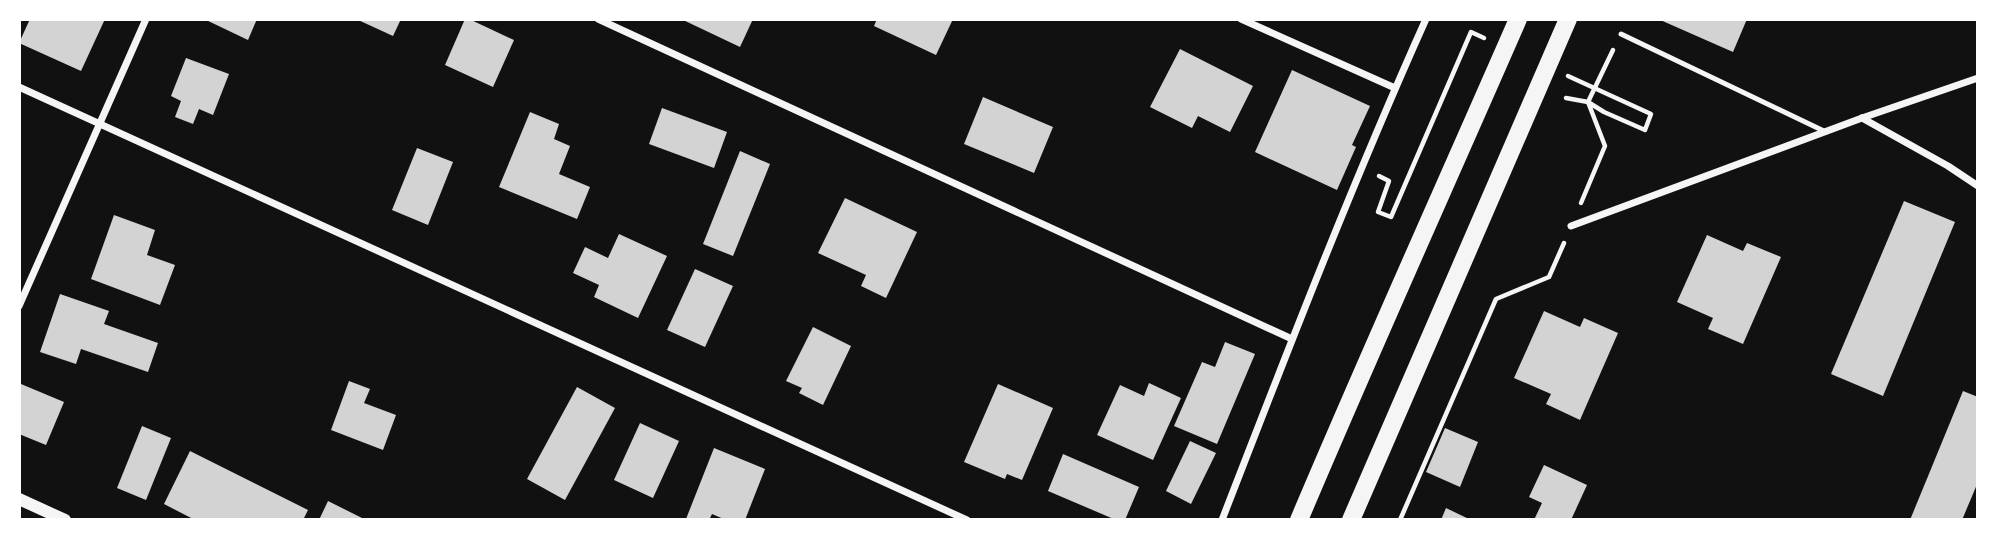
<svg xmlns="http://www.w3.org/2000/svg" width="1997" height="539" font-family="'Space Grotesk',sans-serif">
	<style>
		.building { fill: #d3d3d3 }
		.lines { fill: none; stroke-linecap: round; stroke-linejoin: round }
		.path { stroke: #f5f5f5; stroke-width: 4.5 }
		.service { stroke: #f5f5f5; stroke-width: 5 }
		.minor { stroke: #f5f5f5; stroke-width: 7 }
		.tertiary { stroke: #f5f5f5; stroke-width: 12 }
		.primary { stroke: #f5f5f5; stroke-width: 18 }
	</style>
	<rect width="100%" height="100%" fill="#111"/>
	<g class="building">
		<path d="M30 19H105L81 71 19 43Z"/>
		<path d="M204 19H257L248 40Z"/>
		<path d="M356 19H401L393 36Z"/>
		<path d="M465 19H469L514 40 493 87 445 65Z"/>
		<path d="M681 19H753L740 47Z"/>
		<path d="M877 19H953L936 55 874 26Z"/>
		<path d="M1658 19H1747L1733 52Z"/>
		<path d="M1180 49 1253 86 1230 132 1198 116 1192 128 1150 107Z"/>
		<path d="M186 58 229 74 213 115 199 109 193 124 175 117 181 101 171 96Z"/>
		<path d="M1292 70 1370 106 1352 145 1356 147 1337 190 1255 152Z"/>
		<path d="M983 97 1053 127 1034 173 964 144Z"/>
		<path d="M662 108 727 132 714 168 649 144Z"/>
		<path d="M530 112 559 124 554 139 570 146 559 174 590 187 577 219 499 187Z"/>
		<path d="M417 148 453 162 428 225 392 210Z"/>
		<path d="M740 151 770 164 733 256 703 244Z"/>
		<path d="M845 198 917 232 886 298 861 286 866 275 818 253Z"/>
		<path d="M1904 201 1955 222 1883 396 1831 374Z"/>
		<path d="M114 215 155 230 147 255 175 265 160 305 91 279Z"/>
		<path d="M619 234 667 256 638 318 594 297 599 285 573 273 585 247 608 258Z"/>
		<path d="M1707 235 1743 251 1747 243 1781 257 1743 344 1708 329 1713 318 1677 302Z"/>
		<path d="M695 269 733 286 705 347 667 330Z"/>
		<path d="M60 294 109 311 104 324 158 343 148 372 81 349 76 364 40 352Z"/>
		<path d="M1544 311 1580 327 1584 318 1618 333 1580 420 1546 404 1551 394 1514 378Z"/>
		<path d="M813 327 851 346 823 405 799 393 802 388 786 381Z"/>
		<path d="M1225 342 1255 354 1217 444 1174 426 1202 362 1215 367Z"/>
		<path d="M349 381 370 389 364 403 396 415 383 450 331 430Z"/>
		<path d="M1149 383 1181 398 1153 460 1097 435 1120 385 1144 396Z"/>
		<path d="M21 384 64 402 46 445 19 434Z"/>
		<path d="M998 384 1053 408 1022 480 1007 474 1005 479 964 462Z"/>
		<path d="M577 387 615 408 565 500 527 479Z"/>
		<path d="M1963 391 1978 397V482L1962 520H1910Z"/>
		<path d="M640 423 679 441 653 498 614 480Z"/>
		<path d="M142 426 171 438 146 500 117 488Z"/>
		<path d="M1445 428 1478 442 1460 487 1426 472Z"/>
		<path d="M1190 441 1216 453 1191 504 1166 491Z"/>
		<path d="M714 448 765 469 745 520H726L712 514 709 520 686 519Z"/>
		<path d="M190 451 308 510 303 520H195L164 504Z"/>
		<path d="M1063 454 1139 487 1125 520H1116L1048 491Z"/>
		<path d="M1544 465 1587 485 1571 520H1534L1542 503 1529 497Z"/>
		<path d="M328 501 366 520H319Z"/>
		<path d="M1446 508 1471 520H1441Z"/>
	</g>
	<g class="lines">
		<g class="path">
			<path d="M1568 76 1651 114 1645 130 1604 112 1588 102 1605 146 1581 203"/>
			<path d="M1566 98 1588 102 1613 50"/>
			<path d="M1379 176 1389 181 1378 212 1391 217 1471 32 1484 38"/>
			<path d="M1400 520 1496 299 1549 277 1564 243"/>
		</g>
		<path class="service" d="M1621 34 1826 132"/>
		<g class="minor">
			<path d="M598 19 1292 339"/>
			<path d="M1241 19 1395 88"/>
			<path d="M19 87 967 520"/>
			<path d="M1862 118 1948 166 1978 186"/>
			<path d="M1571 226 1862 118 1978 78"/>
			<path d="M19 306 146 19"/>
			<path d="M1222 520C1287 352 1352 184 1426 19"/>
		</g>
		<path class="tertiary" d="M19 499 65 520"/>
		<g class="primary">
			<path d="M1299 520C1370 352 1445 186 1518 19"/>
			<path d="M1351 520 1568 19"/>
		</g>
	</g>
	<rect width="1997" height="539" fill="none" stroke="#ffffff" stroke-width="42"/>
</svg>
